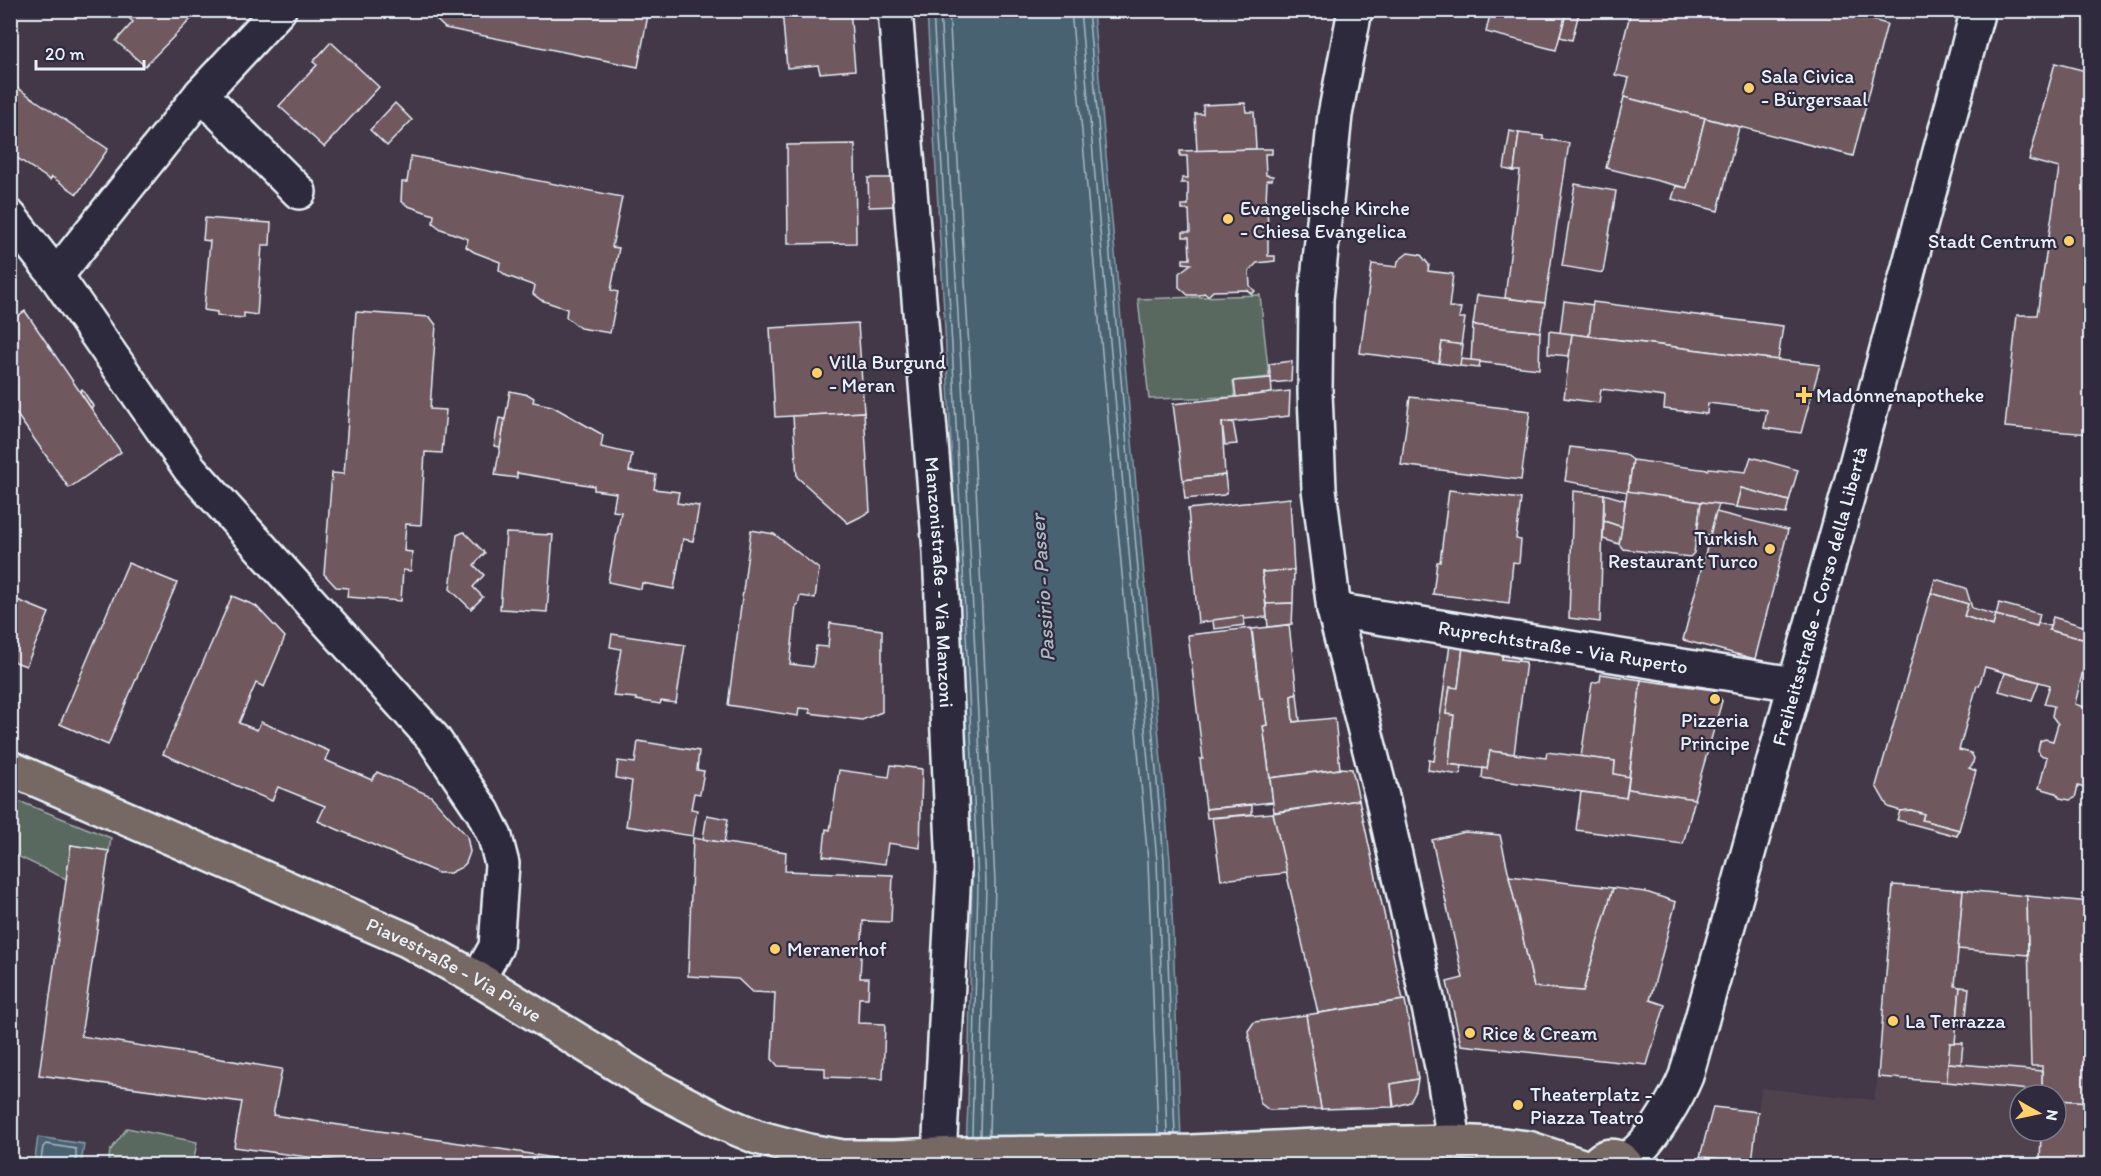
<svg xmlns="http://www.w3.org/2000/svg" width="2101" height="1176" font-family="Itim,sans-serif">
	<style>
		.built { fill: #50424e; fill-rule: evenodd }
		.green { fill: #5a695f; stroke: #a1adac; stroke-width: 1.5 }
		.water { fill: #496272; stroke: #899ba8; stroke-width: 1.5 }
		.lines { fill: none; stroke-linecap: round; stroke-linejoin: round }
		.shore { stroke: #a8b8c2; stroke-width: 1.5 }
		.building { fill: #6f595f; stroke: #e8f1f8; stroke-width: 1.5 }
		.minor-casing { stroke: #e8f1f8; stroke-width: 38 }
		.major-casing { stroke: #e8f1f8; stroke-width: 38 }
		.minor { stroke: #2f2a3d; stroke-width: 33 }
		.major { stroke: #766964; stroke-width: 33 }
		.poi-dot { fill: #ffd166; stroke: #2f2a3d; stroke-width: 2 }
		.labels { text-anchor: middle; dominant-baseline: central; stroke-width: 4.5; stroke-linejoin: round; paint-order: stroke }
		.poi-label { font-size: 20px; fill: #e8f1f8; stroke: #2f2a3d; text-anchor: start }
		.street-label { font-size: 20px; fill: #e8f1f8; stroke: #2f2a3d }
		.water-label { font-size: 21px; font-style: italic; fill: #a8b8c2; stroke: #2f2a3d }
	</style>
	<rect width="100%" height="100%" fill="#423847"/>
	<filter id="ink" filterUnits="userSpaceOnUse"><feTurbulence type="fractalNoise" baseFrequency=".0167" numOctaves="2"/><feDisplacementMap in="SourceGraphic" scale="12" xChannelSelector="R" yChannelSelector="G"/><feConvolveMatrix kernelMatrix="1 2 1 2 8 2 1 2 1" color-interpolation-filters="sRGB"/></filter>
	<g filter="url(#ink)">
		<path class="built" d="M1963 890 2090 902V1165L1792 1166 1752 1162 1761 1088 1874 1100 1878 1077 1947 1082 1948 1063 1961 1064 1963 1044 1955 1043 1957 1024 1965 1025 1969 988 1955 986ZM2020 1095H2056V1131H2020Z"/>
		<g class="green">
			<path d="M1260 295 1269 377 1233 381 1235 397 1149 399 1138 299Z"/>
			<path d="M11 798 111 838 109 851 71 845 66 879 11 853Z"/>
			<path d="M127 1128 197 1142 193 1164 196 1165H108L110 1151Z"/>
		</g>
		<g class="water">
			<path d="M927 11H1093L1170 860 1182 1165H965L968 1104 972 883 948 383Z"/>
			<path d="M38 1137 84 1144 81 1165H34Z"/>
		</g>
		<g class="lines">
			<g class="shore">
				<path d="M933 10 954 382 978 883 972 1136"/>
				<path d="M940 10 962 382 986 883 980 1136"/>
				<path d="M949 10 971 382 995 882 989 1136"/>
				<path d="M1071 10 1148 861 1158 1134"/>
				<path d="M1080 10 1157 861 1167 1134"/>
				<path d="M1088 10 1164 860 1175 1134"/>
				<path d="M40 1166 43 1147 46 1144 76 1149V1166"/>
			</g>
		</g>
		<g class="building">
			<path d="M125 10H191L195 15 145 66 116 41 133 22 123 12Z"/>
			<path d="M426 10H649L638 67 445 28Z"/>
			<path d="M782 10H850L855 70 820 73 818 65 787 68Z"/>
			<path d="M1491 10H1567L1556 50 1486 32Z"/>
			<path d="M1567 10 1579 13 1572 40 1560 37Z"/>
			<path d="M1631 10H1836L1887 24 1853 156 1624 97 1629 78 1615 75Z"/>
			<path d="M331 42 379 87 324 147 279 106 317 65 313 62Z"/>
			<path d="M2055 63 2090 72V434L2005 427 2017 315H2037L2059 168 2029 160Z"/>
			<path d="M10 83 108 149 77 194 52 177 50 180 10 153Z"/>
			<path d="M1624 97 1705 118 1687 188 1606 168Z"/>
			<path d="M395 103 412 120 387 146 370 130Z"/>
			<path d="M1245 103 1246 112H1254L1256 149 1197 151 1195 114H1203V105Z"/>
			<path d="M1705 118 1739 127 1718 211 1672 199 1676 186 1687 188Z"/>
			<path d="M1510 131 1519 133 1514 171 1504 169Z"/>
			<path d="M1519 133 1543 136V139L1569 143 1545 303 1505 298 1520 171H1514Z"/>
			<path d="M855 144 856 243 788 244 787 145Z"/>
			<path d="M1256 149H1272V154H1265L1266 175 1273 176 1272 180H1267L1266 202H1274V207H1267L1268 229H1275L1274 233H1268V256H1275V261L1257 263 1249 271 1250 286 1255 291 1252 294 1247 290 1213 291 1208 296 1204 293 1200 295H1188L1179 287V273L1191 264 1183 263V259H1190L1189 237H1183V232H1190L1189 210H1182V205H1188V183H1181L1182 178H1188L1187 156H1180V151Z"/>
			<path d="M411 156 622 197 612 247 619 248 611 290 618 292 610 333 580 328 566 317 567 309 541 300 533 294 535 286 507 276 499 270 500 262 474 252 466 247 468 239 441 229 433 223 434 215 408 206 401 201 402 182H407Z"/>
			<path d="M868 178H896L898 206 869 207Z"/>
			<path d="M1575 184 1616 191 1603 273 1562 266Z"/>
			<path d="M205 218 271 223 270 245H262L257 315 244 313V318L231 317 217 316V312L204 310 210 241 203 240Z"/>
			<path d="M1408 253 1421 255 1429 265 1428 271 1453 274 1449 307 1461 308 1459 318H1465L1461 345 1442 342 1439 363 1360 353 1372 264 1397 267 1398 261Z"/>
			<path d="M1477 295 1545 303 1540 332 1473 325Z"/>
			<path d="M1564 301 1593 305 1589 336 1560 333Z"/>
			<path d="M1593 302 1783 326 1778 360 1589 336Z"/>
			<path d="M25 311 121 452 69 488 10 405V321Z"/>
			<path d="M356 312 430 317 436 325 430 409 446 410 442 453 425 452 421 525 406 524 404 551 412 552 411 571 403 570 401 601 347 597 348 588 336 587 324 574 332 473 344 474Z"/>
			<path d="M858 323 864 412 775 417 770 328Z"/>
			<path d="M1473 325 1540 332 1539 369 1471 361Z"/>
			<path d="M1549 331 1572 334 1569 356 1548 354Z"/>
			<path d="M1572 334 1778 360 1820 365 1801 433 1764 428 1767 410 1708 403 1707 414 1664 409 1665 397 1601 389 1599 403 1564 398Z"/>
			<path d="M1442 342 1463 345 1460 366 1439 363Z"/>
			<path d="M1461 359 1480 361 1479 368 1460 366Z"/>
			<path d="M1292 361 1291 381 1271 383 1269 364Z"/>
			<path d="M1271 378 1272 393 1236 397 1234 381Z"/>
			<path d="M82 389 93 406 91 408 80 392Z"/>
			<path d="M510 391 529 395 534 398 533 402 552 406 603 435 601 447 632 454 629 471 656 475 654 489 679 492 677 503 699 506 693 541 683 539 674 589 642 583 641 589 608 582 621 512 613 511 616 493 594 490V486L517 473V478L495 475Z"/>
			<path d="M1290 391 1289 416 1222 423 1225 475 1183 480 1173 404Z"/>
			<path d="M1410 397 1530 411 1521 480 1401 465Z"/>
			<path d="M864 412 870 512 848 523 797 477 793 416Z"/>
			<path d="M499 418 505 419 500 447 494 446Z"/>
			<path d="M1233 422 1237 444 1225 445 1222 423Z"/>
			<path d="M1570 447 1625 454 1633 460 1628 492 1565 481Z"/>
			<path d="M1751 457 1798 470 1789 501 1741 488 1736 507 1628 492 1633 460 1708 470 1709 468 1746 472Z"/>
			<path d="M1225 475 1227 492 1224 495 1185 499 1183 480Z"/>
			<path d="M1741 488 1789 501 1786 514 1736 507Z"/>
			<path d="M1449 490 1521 499 1516 539 1521 540 1519 563 1513 562 1509 603 1433 594 1437 562H1440Z"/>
			<path d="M1573 491 1604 494 1600 622 1569 618Z"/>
			<path d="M1627 491 1701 502 1694 553 1690 557 1623 549 1619 544Z"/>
			<path d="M1604 494 1625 500 1622 527 1604 521Z"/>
			<path d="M1290 498 1294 570 1262 572 1267 617 1244 619 1243 616 1198 623 1188 509Z"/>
			<path d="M1701 502 1719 504 1710 535 1697 534Z"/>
			<path d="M1716 512 1788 530 1755 659 1683 640Z"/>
			<path d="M1604 521 1622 527 1619 544 1603 539Z"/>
			<path d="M751 530 774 534 819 569 815 598 800 596 798 605H796L790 664 813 667 816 646 828 647 830 623 882 630V712L862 720 810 713V709L799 708 798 716 728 705Z"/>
			<path d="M464 532 485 553 474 565 484 575 473 587 483 597 471 609 450 589 457 535Z"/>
			<path d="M506 533 553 535 547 612 500 609Z"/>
			<path d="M128 563 177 583 108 745 60 724Z"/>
			<path d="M1294 570 1293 603 1266 604 1262 572Z"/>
			<path d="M1935 579 1966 588 1972 608 1996 615 1993 626 1964 616 1968 604 1931 593Z"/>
			<path d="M1931 593 1968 604 1964 616 1993 626 1996 615 2037 626 2038 623 2050 626 2049 630 2090 641 2075 704 2086 708 2084 716 2090 718V790L2078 786 2075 798 2070 800 2060 798 2056 793 2039 788 2047 757 2040 755 2038 750 2040 741 2045 739 2053 741 2058 724 2052 716 2054 706 2044 704 2050 685 1985 667 1979 686 1977 685 1959 750 1971 753 1974 758 1972 766 1969 768 1976 771 1959 830 1922 820 1924 814 1911 810 1901 811 1888 807 1876 786Z"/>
			<path d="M232 596 256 606 285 637 264 687 256 683 239 723 257 730 261 722 329 751 325 760 372 780 377 772 431 796 467 836 470 852 466 863 462 867 450 873H438L318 821 325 806 278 787 272 801 163 754Z"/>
			<path d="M10 597 49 613 26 666 10 660Z"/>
			<path d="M1293 603 1292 624 1268 627 1266 604Z"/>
			<path d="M1999 603 2040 614 2037 626 1996 615Z"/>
			<path d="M1243 616 1245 625 1214 629 1213 620Z"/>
			<path d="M2053 617 2090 628V641L2049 630Z"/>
			<path d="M1289 625 1297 694 1291 696 1293 722 1335 718 1340 769 1270 778 1263 726 1267 725 1263 698 1260 699 1252 629Z"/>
			<path d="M1251 628 1260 699 1263 698 1267 725 1263 726 1273 802 1206 809 1200 759H1203L1188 635Z"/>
			<path d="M612 634 685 645 676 703 661 701 660 704 636 700V698L613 696 621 649 610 647Z"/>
			<path d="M1451 637 1464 639 1458 688 1450 687 1446 714 1454 715 1449 764 1462 766 1460 775 1428 770 1429 760 1434 761Z"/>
			<path d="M1464 639 1504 643 1502 659 1526 662 1514 754 1490 751 1487 769 1449 764 1454 715 1446 714 1450 687 1458 688Z"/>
			<path d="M1504 646 1518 659V661L1502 659Z"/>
			<path d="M2005 673 2039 682 2032 700 1999 691Z"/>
			<path d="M1601 674 1641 680 1629 777 1614 774 1615 761 1581 757 1592 683 1600 681Z"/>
			<path d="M1641 680 1714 690 1722 701 1694 799 1628 789Z"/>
			<path d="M1297 694 1300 721 1293 722 1291 696Z"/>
			<path d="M638 741 699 751 697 770 704 771 700 794 694 793 691 809 697 810 693 836 626 826 632 781 616 778 618 761 635 763Z"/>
			<path d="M1490 751 1546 758 1547 752 1615 761 1614 774 1629 777 1626 798 1482 778 1483 768 1487 769Z"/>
			<path d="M891 765 922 769 920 848 888 843 885 864 823 856 826 829 830 830 839 770 889 777Z"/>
			<path d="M1340 768 1352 769 1359 800 1274 812 1270 778 1340 769Z"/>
			<path d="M1628 789 1695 799 1683 844 1576 830 1581 792 1626 798Z"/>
			<path d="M1359 800 1403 1000 1318 1013 1273 813Z"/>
			<path d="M1252 805V814L1207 818 1206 809Z"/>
			<path d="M1911 810 1924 814 1922 820 1959 830 1957 836 1897 820 1900 811Z"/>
			<path d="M1273 813 1287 873 1221 880 1212 818Z"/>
			<path d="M707 815 728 819 724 843 703 839Z"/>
			<path d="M1465 832 1500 835 1534 987 1583 991 1613 888 1646 892 1676 902 1650 1000 1665 1005 1647 1065 1461 1045 1447 982 1463 978 1432 840Z"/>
			<path d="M693 838 786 852 785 871 893 875 891 922 863 921 860 978H869L868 998H859L858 1023 885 1024 883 1079 825 1077V1068L778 1066 772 1059 775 993 752 992 738 979 688 976Z"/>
			<path d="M71 845 109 851 81 1036 282 1069 273 1115 513 1151 597 1166H373L234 1147 242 1102 39 1075Z"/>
			<path d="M1509 876 1613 888 1583 991 1534 987Z"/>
			<path d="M1893 885 1963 890 1955 986 1960 987 1955 1043H1950L1947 1082 1878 1077Z"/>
			<path d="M1963 890 2027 896 2028 955 1958 949Z"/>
			<path d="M2027 896 2090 902V1102L2056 1100V1095H2042V1066H2031Z"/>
			<path d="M1960 987 1969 988 1965 1025 1957 1024Z"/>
			<path d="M1405 1000 1418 1079 1391 1084 1393 1107 1321 1109 1306 1015Z"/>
			<path d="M1306 1015 1321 1109 1269 1110 1260 1103 1248 1031 1254 1022Z"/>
			<path d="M1950 1043H1963L1961 1064 1948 1063Z"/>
			<path d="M1948 1063 2042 1071V1091L1947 1082Z"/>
			<path d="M1418 1079 1416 1091 1410 1102 1394 1107 1391 1084Z"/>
			<path d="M2056 1100 2090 1102V1166H2040L2041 1131H2056Z"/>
			<path d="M1713 1107 1758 1112 1752 1162 1700 1157Z"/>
			<path d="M1700 1157 1722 1159 1789 1166H1697Z"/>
		</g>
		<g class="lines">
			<defs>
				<g id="minor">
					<path d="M279 10 201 94 299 192"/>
					<path id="s1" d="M895 10 940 552 954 869 939 1156"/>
					<path d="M1355 10 1335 115 1316 299 1315 393 1319 489 1334 610 1382 797 1411 926 1443 1071 1454 1142"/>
					<path d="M10 217 56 276 190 469 433 738 483 812 495 837 502 864 496 947 478 979"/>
					<path d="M56 276 201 94"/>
					<path id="s2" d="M1334 610 1794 684"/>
					<path d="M1395 1143V1166"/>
					<path id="s3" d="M1622 1160C1626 1158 1632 1156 1635 1153 1652 1140 1678 1096 1686 1076L1847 498 1978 10"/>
				</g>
				<g id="major">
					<path id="s4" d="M10 768 407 940 478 979 654 1087 721 1122 757 1137 809 1151 843 1157H895L957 1154 1191 1152 1357 1144 1454 1142 1496 1144 1528 1148 1582 1166"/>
					<path d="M1595 1166C1604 1153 1618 1153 1627 1166"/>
				</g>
			</defs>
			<use href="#minor" class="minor-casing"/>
			<use href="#major" class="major-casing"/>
			<use href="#minor" class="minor"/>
			<use href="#major" class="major"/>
		</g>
	</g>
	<g class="poi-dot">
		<circle cx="1749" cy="88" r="6"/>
		<circle cx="1228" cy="219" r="6"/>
		<circle cx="2069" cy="241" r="6"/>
		<circle cx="817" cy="373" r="6"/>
		<path d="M1801 386h6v6h6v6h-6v6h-6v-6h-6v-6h6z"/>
		<circle cx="1770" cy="549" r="6"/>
		<circle cx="1715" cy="699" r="6"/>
		<circle cx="775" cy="949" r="6"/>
		<circle cx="1893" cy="1021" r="6"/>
		<circle cx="1470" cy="1033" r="6"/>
		<circle cx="1518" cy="1105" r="6"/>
	</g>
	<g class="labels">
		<g class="poi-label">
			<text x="1761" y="76">Sala Civica<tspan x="1761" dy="23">- Bürgersaal</tspan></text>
			<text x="1240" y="208">Evangelische Kirche<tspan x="1240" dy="23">- Chiesa Evangelica</tspan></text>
			<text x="2057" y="241" text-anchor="end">Stadt Centrum</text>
			<text x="829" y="362">Villa Burgund<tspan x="829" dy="23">- Meran</tspan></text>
			<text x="1816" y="395">Madonnenapotheke</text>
			<text x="1758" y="538" text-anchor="end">Turkish<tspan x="1758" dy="23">Restaurant Turco</tspan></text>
			<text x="1715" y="720" text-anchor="middle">Pizzeria<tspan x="1715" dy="23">Principe</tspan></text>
			<text x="787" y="949">Meranerhof</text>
			<text x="1905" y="1021">La Terrazza</text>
			<text x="1482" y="1033">Rice &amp; Cream</text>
			<text x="1530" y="1094">Theaterplatz -<tspan x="1530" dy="23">Piazza Teatro</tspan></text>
		</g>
		<g class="street-label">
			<text stroke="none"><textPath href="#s1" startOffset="574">Manzonistraße - Via Manzoni</textPath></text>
			<text stroke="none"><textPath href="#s3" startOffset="606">Freiheitsstraße - Corso della Libertà</textPath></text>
			<text stroke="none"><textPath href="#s2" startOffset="232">Ruprechtstraße - Via Ruperto</textPath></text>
			<text stroke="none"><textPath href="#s4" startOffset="488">Piavestraße - Via Piave</textPath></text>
		</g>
		<g class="water-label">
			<text transform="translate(1042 588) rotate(-94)">Passirio - Passer</text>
		</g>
	</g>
	<rect width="2101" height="1176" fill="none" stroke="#2f2a3d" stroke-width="36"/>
	<rect x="18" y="18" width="2065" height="1140" fill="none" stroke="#e8f1f8" stroke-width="2" filter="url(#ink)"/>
	<g transform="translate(2038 1113) rotate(99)"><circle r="28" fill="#2f2a3d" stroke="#797a88" stroke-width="1.5"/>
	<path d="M0-4.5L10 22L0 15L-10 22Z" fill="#ffd166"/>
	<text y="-9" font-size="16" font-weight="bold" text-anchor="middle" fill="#e8f1f8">N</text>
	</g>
	<path d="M36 60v9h108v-9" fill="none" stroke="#e8f1f8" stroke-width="3"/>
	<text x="45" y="60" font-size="18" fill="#e8f1f8" stroke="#2f2a3d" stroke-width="4.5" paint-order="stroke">20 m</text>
</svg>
